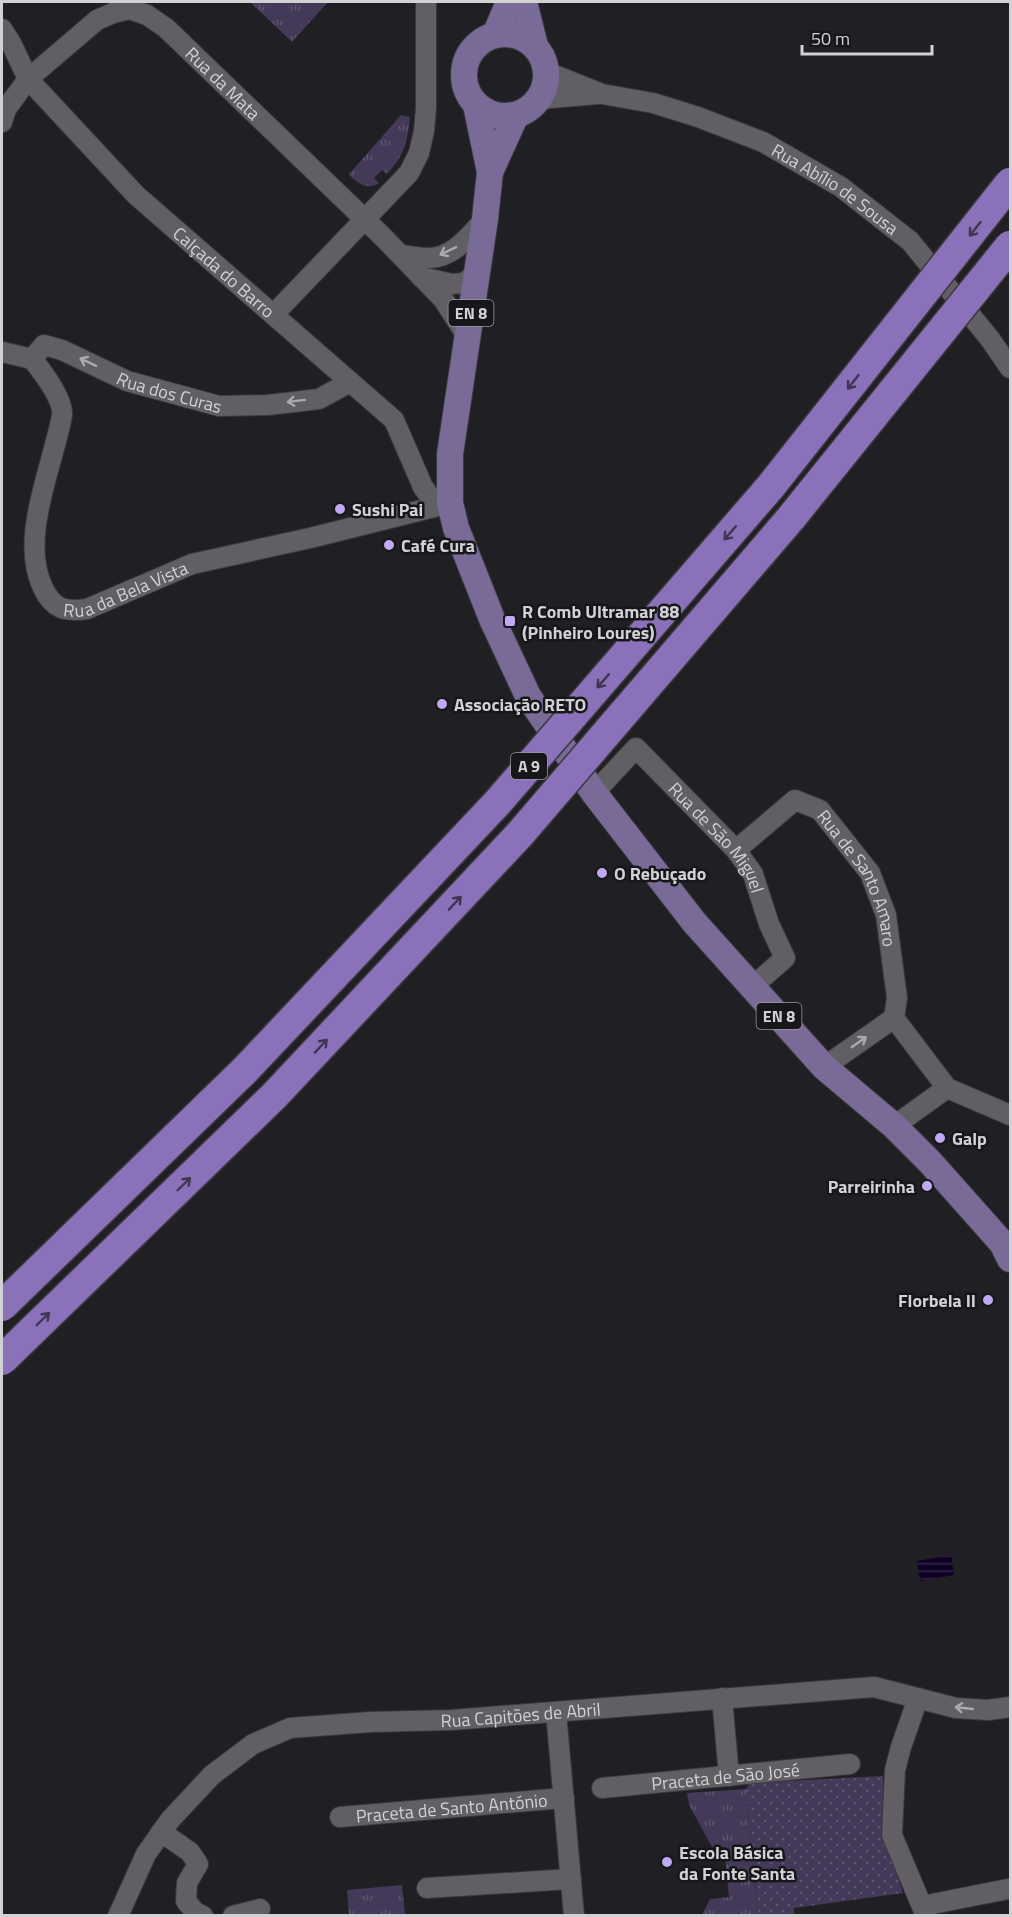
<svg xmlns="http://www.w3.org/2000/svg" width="1012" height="1917" font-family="'Titillium Web',sans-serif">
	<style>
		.grass { fill: url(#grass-tufts) }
		.garden { fill: url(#garden-dots) }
		.water { fill: url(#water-rules) }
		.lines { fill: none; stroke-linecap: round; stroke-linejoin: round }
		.minor-casing { stroke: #3a393d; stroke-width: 22 }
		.major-casing { stroke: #3a393d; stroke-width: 28 }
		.minor { stroke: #615f64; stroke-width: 20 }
		.major { stroke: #7a6a97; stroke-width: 26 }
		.highway-bridge-casing { stroke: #3a393d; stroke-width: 33; stroke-linecap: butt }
		.highway-bridge { stroke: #8b71b9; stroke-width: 30 }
		.oneway { stroke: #403652 }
		.oneway2 { stroke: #aaa9ad }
		.poi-dot { fill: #c1a8f3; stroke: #17161a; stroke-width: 2 }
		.labels { text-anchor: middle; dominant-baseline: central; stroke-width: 5; stroke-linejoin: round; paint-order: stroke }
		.shield { fill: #17161a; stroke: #9a999c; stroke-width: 1.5 }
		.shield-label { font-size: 16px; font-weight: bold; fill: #d2d1d4 }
		.street-label { font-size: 18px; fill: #d2d1d4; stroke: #17161a }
		.poi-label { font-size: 18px; font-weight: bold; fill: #d2d1d4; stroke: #17161a; text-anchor: start }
	</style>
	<defs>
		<pattern id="grass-tufts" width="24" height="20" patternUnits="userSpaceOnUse" patternTransform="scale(1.5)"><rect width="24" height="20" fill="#443958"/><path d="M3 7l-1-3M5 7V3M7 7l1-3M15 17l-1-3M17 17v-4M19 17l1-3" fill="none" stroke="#5e556f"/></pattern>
		<pattern id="garden-dots" width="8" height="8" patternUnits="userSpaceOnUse" patternTransform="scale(1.5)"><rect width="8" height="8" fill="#443958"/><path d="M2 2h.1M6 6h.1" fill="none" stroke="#5e556f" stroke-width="1.8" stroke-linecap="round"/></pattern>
		<pattern id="water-rules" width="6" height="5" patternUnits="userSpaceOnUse" patternTransform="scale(1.5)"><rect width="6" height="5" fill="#100026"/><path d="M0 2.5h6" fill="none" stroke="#322445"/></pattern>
	</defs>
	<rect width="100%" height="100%" fill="#201f24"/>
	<g class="grass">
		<path d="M250 2H328L292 42Z"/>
		<path d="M401 115 410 117C407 144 405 154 387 174L382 170 374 178 379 183C367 191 358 183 349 175L350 173Z"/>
		<path d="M746 1789 758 1915H702L710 1899 729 1897 724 1847H712L689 1805 687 1793Z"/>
		<path d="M402 1885 405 1915H349L347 1890Z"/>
	</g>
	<path class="garden" d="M883 1776 884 1834 903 1893 794 1908V1915H758L746 1789 750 1783Z"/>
	<path class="water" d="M951 1555 954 1575 920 1581 917 1561Z"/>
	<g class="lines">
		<defs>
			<g id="minor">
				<path id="s1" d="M2 29 11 43 28 79 136 195 394 420 423 487 431 498 450 503"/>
				<path id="s2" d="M547 72 602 94 653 103 698 117 763 142 841 187 910 241 990 339 1010 368"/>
				<path d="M539 99 597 94"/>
				<path id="s3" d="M2 122 6 109 28 79 97 20 113 13 129 9 147 15 166 28 381 235 443 299 467 336"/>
				<path d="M401 255C410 256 421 258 430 258 454 257 470 235 485 219"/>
				<path d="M421 277 452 284 464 283 477 273"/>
				<path d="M274 314 409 173 419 153 424 131 426 108V2"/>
				<path id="s4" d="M2 352 32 359 44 345 62 350 127 381 219 406 268 405 319 399 350 382"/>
				<path id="s5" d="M32 359C42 371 64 400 62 415 61 423 58 433 56 441 45 485 22 545 43 588 53 609 65 612 87 609L192 564 310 538 450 503"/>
				<path id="s6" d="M594 793 636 748 736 850 753 874 769 924 785 958 753 986"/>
				<path id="s7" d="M736 850 795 800 820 810 870 873 886 915 897 998 894 1018"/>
				<path d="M894 1018 947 1088 1010 1115"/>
				<path d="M824 1067 894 1018"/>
				<path d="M894 1126 947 1088"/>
				<path d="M722 1698 729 1776"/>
				<path d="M918 1698 901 1747 895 1770 892 1835 926 1916"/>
				<path d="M556 1712 574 1916"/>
				<path id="s8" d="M602 1788 850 1764"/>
				<path id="s9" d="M340 1817 564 1798"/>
				<path d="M161 1832 190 1852 198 1864 187 1883 186 1901 195 1912 203 1916"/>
				<path d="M427 1888 571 1879"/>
				<path d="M922 1906 1008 1889"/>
				<path id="s10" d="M118 1916 146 1854 170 1820 212 1775 253 1744 290 1728 370 1722 451 1720 874 1687 956 1708 988 1710 1010 1707"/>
				<path d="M233 1916 260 1909"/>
			</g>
			<g id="major">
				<path d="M524 2 535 46"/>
				<circle cx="505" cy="75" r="41"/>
				<path d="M495 35 509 2"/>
				<path d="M476 105 490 172 485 219 450 454V503L456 528 492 619 528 696 594 793 694 922 824 1067 894 1126 930 1162 1002 1243 1010 1259"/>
				<path d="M490 172 516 115"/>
			</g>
		</defs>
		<use href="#minor" class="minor-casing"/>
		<use href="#major" class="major-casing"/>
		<use href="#minor" class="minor"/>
		<use href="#major" class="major"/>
		<defs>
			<g id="highway-bridge">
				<path d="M2 1306 246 1069 498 802 771 486 1010 183"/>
				<path d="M2 1360 274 1096 520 834 791 518 1010 246"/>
			</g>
		</defs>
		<use href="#highway-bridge" class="highway-bridge-casing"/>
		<use href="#highway-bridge" class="highway-bridge"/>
	</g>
	<defs><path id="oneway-shaft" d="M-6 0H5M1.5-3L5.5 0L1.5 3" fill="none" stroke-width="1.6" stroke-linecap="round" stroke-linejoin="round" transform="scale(1.5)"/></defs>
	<g class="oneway">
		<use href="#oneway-shaft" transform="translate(975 229) rotate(128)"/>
		<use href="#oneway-shaft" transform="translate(853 382) rotate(128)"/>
		<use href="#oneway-shaft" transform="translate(730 533) rotate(131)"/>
		<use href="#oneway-shaft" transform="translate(603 681) rotate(131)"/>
		<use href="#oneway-shaft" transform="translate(455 903) rotate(-47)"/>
		<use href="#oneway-shaft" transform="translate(321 1046) rotate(-47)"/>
		<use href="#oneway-shaft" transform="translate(184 1184) rotate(-44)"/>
		<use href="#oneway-shaft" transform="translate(43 1319) rotate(-44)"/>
	</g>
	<g class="oneway2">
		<use href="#oneway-shaft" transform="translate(448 251) rotate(154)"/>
		<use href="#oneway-shaft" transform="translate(88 362) rotate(-155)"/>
		<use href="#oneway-shaft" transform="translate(296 401) rotate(173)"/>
		<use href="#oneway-shaft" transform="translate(859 1042) rotate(-35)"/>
		<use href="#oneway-shaft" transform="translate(964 1708) rotate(-174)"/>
	</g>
	<g class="poi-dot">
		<circle cx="340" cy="509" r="6"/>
		<circle cx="389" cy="545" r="6"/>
		<rect x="504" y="615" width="12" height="12" rx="3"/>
		<circle cx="442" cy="704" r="6"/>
		<circle cx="602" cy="873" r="6"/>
		<circle cx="940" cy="1138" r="6"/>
		<circle cx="927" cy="1186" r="6"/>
		<circle cx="988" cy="1300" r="6"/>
		<circle cx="667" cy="1862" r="6"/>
	</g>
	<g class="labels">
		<g class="shield">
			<rect x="448.5" y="300" width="45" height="26" rx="4.5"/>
			<rect x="511" y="753" width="36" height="26" rx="4.5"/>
			<rect x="756.5" y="1003" width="45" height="26" rx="4.5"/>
		</g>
		<g class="shield-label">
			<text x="471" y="313">EN 8</text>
			<text x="529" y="766">A 9</text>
			<text x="779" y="1016">EN 8</text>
		</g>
		<g class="street-label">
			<text stroke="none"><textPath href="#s3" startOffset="297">Rua da Mata</textPath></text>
			<text stroke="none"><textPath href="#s2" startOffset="314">Rua Abílio de Sousa</textPath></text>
			<text stroke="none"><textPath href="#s1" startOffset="332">Calçada do Barro</textPath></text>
			<text stroke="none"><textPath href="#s4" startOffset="184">Rua dos Curas</textPath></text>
			<text stroke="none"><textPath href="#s5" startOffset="338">Rua da Bela Vista</textPath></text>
			<text stroke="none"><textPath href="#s6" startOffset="183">Rua de São Miguel</textPath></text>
			<text stroke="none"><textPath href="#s7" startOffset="184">Rua de Santo Amaro</textPath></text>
			<text stroke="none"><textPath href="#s10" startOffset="494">Rua Capitões de Abril</textPath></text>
			<text stroke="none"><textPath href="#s8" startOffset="124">Praceta de São José</textPath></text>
			<text stroke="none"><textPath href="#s9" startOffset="112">Praceta de Santo António</textPath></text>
		</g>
		<g class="poi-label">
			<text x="352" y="509">Sushi Pai</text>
			<text x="401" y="545">Café Cura</text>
			<text x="522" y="611">R Comb Ultramar 88<tspan x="522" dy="21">(Pinheiro Loures)</tspan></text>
			<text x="454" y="704">Associação RETO</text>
			<text x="614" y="873">O Rebuçado</text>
			<text x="952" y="1138">Galp</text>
			<text x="915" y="1186" text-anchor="end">Parreirinha</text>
			<text x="976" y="1300" text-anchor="end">Florbela II</text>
			<text x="679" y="1852">Escola Básica<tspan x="679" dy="21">da Fonte Santa</tspan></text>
		</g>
	</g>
	<rect width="1012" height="1917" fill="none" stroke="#d2d1d4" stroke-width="6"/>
	<path d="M802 45v9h130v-9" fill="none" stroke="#d2d1d4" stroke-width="3"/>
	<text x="811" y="45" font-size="18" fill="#d2d1d4" stroke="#17161a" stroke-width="4.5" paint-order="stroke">50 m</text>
</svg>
